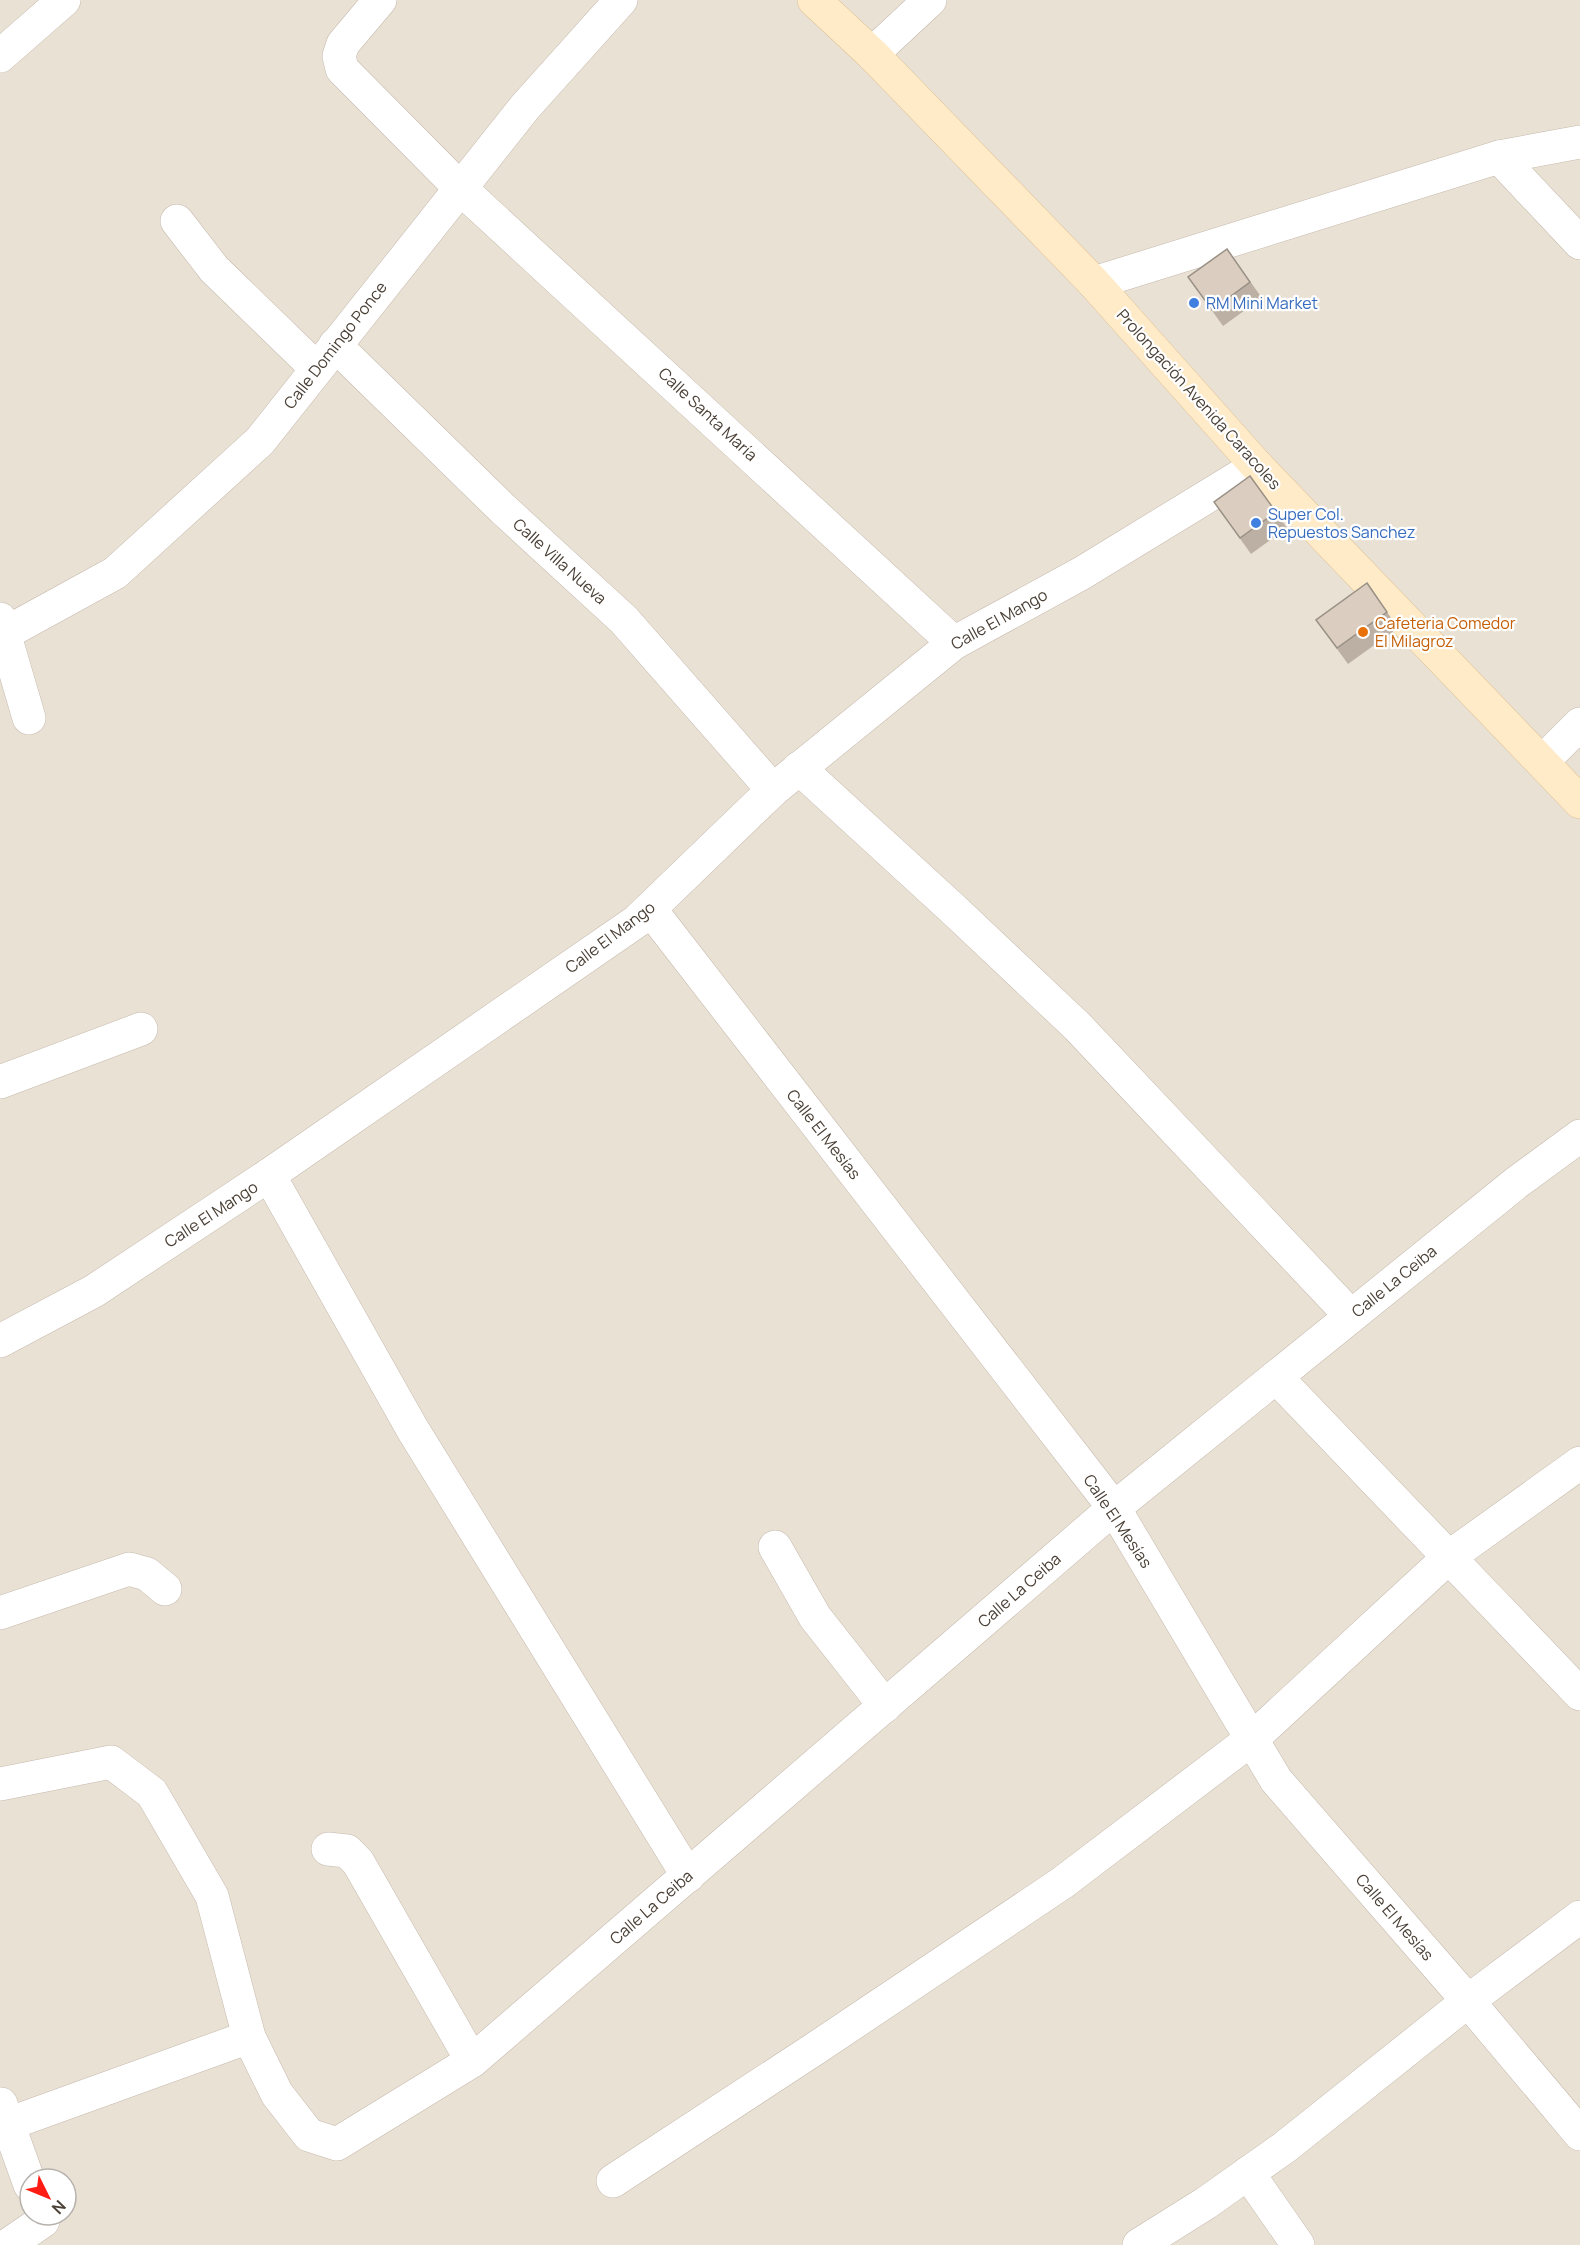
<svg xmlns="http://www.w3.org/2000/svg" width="1580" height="2245" font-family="Manrope,sans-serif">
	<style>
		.residential { fill: #eae1d5; fill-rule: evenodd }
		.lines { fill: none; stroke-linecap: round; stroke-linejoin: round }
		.street-casing { stroke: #c5b9ac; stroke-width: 34 }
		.secondary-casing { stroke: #ddc195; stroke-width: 34 }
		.street { stroke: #fff; stroke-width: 33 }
		.secondary { stroke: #ffebc8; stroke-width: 33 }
		.wall { fill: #bcb0a4 }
		.building { fill: #dbcdbf; stroke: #999086; stroke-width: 1.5 }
		.shop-dot { fill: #3f7fe0; stroke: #fff; stroke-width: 2 }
		.food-dot { fill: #e8710a; stroke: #fff; stroke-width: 2 }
		.labels { text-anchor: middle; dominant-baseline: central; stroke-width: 4.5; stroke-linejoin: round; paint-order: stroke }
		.shop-label { font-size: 16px; fill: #366cbe; stroke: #fff; text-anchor: start }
		.street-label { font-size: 16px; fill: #493f35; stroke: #fff }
		.food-label { font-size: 16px; fill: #c56008; stroke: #fff; text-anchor: start }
	</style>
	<rect width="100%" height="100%" fill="#f5f0e8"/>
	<path class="residential" d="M0 0H1580V2245H0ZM30 2179H66V2215H30Z"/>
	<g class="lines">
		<defs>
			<g id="street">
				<path d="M380 0 343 44 339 56 342 69 460 188 954 643"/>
				<path d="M872 54 930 0"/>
				<path d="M0 56 64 0"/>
				<path d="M1499 157 1580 243"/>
				<path d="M177 221 214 269 317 369"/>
				<path d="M1094 283 1499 157 1580 142"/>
				<path d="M335 345 503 509 624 620 773 790"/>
				<path d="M0 619 29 718"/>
				<path d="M0 636 115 573 260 441 525 107 621 0"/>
				<path d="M1542 762 1580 724"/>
				<path d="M799 768 953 909 1077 1026 1351 1316"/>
				<path d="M650 909 1114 1508 1276 1780 1468 2001 1580 2134"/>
				<path d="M0 1082 141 1029"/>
				<path d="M269 1175 413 1430 688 1876"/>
				<path d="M0 1341 94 1291 269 1175 637 921 773 790 954 643 1082 573 1257 466"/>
				<path d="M1276 1377 1580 1694"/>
				<path d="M775 1547 815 1617 885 1706"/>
				<path d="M0 1613 129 1569 147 1574 165 1589"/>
				<path d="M0 1784 111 1762 152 1793 212 1896 249 2037 277 2094 309 2135 337 2144 472 2061 1114 1508 1516 1183 1580 1136"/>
				<path d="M328 1849 347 1851 358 1862 472 2061"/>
				<path d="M1 2104 30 2185"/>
				<path d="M8 2124 249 2037"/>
				<path d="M1248 2173 1298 2245"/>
				<path d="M613 2181 816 2048 1062 1883 1253 1738 1449 1557 1580 1463"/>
				<path d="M8 2245 43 2221"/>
				<path d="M1139 2245 1206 2203 1285 2147 1468 2001 1580 1917"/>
			</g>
			<path id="secondary" d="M814 0 872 54 1094 283 1257 466 1580 802"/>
		</defs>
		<use href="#street" class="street-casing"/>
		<use href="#secondary" class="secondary-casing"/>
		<use href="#street" class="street"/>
		<use href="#secondary" class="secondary"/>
	</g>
	<g class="wall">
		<path d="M1227 249 1262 298 1223 326 1188 277Z"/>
		<path d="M1250 476 1287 528 1251 554 1214 502Z"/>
		<path d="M1367 583 1398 628 1348 664 1316 620Z"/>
	</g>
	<g class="building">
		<path d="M1227 249 1250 282 1212 310 1188 277Z"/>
		<path d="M1250 476 1276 512 1240 538 1214 502Z"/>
		<path d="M1367 583 1387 612 1337 648 1316 620Z"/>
	</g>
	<g class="shop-dot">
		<circle cx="1194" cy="303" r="6"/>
		<circle cx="1256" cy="523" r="6"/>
	</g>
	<circle class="food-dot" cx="1363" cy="632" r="6"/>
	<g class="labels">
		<g class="shop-label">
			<text x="1206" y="303">RM Mini Market</text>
			<text x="1268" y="514">Super Col.<tspan x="1268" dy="18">Repuestos Sanchez</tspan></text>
		</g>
		<g class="street-label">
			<text transform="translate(335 345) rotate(-52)">Calle Domingo Ponce</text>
			<text transform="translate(1199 399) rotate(48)">Prolongación Avenida Caracoles</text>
			<text transform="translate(708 414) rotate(43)">Calle Santa María</text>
			<text transform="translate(560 561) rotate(42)">Calle Villa Nueva</text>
			<text transform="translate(999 619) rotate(-29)">Calle El Mango</text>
			<text transform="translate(610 937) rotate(-37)">Calle El Mango</text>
			<text transform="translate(824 1134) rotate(52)">Calle El Mesías</text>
			<text transform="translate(211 1214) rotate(-33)">Calle El Mango</text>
			<text transform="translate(1394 1281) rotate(-39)">Calle La Ceiba</text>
			<text transform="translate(1118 1521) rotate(56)">Calle El Mesías</text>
			<text transform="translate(1019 1590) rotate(-41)">Calle La Ceiba</text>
			<text transform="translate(651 1907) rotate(-41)">Calle La Ceiba</text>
			<text transform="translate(1395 1917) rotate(49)">Calle El Mesías</text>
		</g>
		<g class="food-label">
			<text x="1375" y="623">Cafeteria Comedor<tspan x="1375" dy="18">El Milagroz</tspan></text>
		</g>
	</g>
	<g transform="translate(48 2197) rotate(133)"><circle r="28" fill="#ffffff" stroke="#b6b2ae" stroke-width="1.5"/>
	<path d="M0-4.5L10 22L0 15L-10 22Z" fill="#ff1c15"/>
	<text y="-9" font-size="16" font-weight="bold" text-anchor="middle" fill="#493f35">N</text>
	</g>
</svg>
